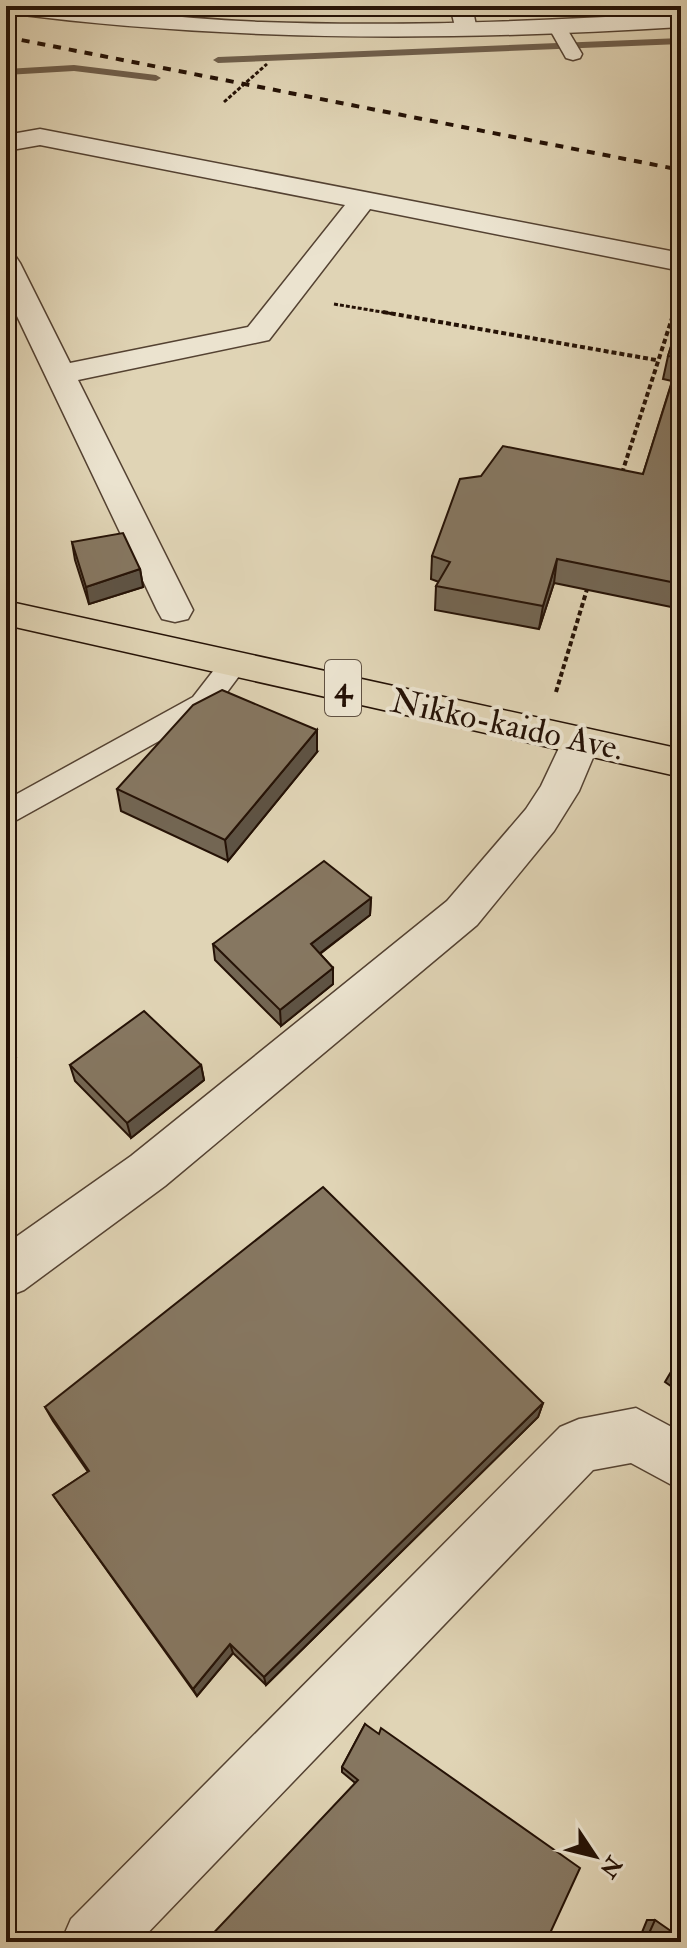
<svg xmlns="http://www.w3.org/2000/svg" width="687" height="1948" font-family="'IM FELL Double Pica',serif">
	<style>
		.lines { fill: none; stroke-linecap: round; stroke-linejoin: round }
		.stream { fill: #6f5f4c; fill-rule: evenodd }
		.service-casing { stroke: #544232; stroke-width: 3 }
		.minor-casing { stroke: #544232; stroke-width: 3 }
		.tertiary-casing { stroke: #544232; stroke-width: 3 }
		.trunk-casing { stroke: #251206; stroke-width: 3 }
		.path-far1 { stroke: #251206; stroke-width: 3; stroke-dasharray: 4 2; stroke-linecap: butt }
		.path { stroke: #251206; stroke-width: 4; stroke-dasharray: 5 3; stroke-linecap: butt }
		.service { fill: #ebe3cf; fill-rule: evenodd }
		.minor { fill: #ebe3cf; fill-rule: evenodd }
		.tertiary { fill: #ebe3cf; fill-rule: evenodd }
		.trunk { fill: #e0d4b5; fill-rule: evenodd }
		.rail { stroke: #251206; stroke-width: 4; stroke-dasharray: 8 8; stroke-linecap: butt }
		.wall { fill: #736653; stroke: #251206; stroke-width: 2 }
		.shaded-wall { fill: #5e5344; stroke: #251206; stroke-width: 2 }
		.building { fill: #867761; stroke: #251206; stroke-width: 2 }
		.labels { text-anchor: middle; dominant-baseline: central; stroke-width: 8; stroke-linejoin: round; paint-order: stroke }
		.shield { fill: #ebe3cf; stroke: #605142; stroke-width: 2 }
		.shield-label { font-size: 32px; font-weight: bold; fill: #251206 }
		.street-label { font-size: 34px; fill: #251206; stroke: #ebe3cf }
	</style>
	<rect width="100%" height="100%" fill="#e0d4b5"/>
	<filter id="stains"><feTurbulence type="fractalNoise" baseFrequency=".0025" numOctaves="4"/><feColorMatrix values="0 0 0 0 .2 0 0 0 0 .09 0 0 0 0 .02 0 0 0 .5 -.17"/></filter>
	<radialGradient id="worn" r=".72"><stop offset=".6" stop-color="#630" stop-opacity="0"/><stop offset="1" stop-color="#630" stop-opacity=".3"/></radialGradient>
	<g class="lines">
		<g class="stream">
			<path d="M681 38V44L218 63 213 60 218 57Z"/>
			<path d="M74 65 156 75 161 78 156 81 74 71 6 75V69Z"/>
		</g>
		<defs>
			<g id="service">
				<path d="M558 23 564 24 582 54 580 58 573 60 566 58 549 28Z"/>
				<path d="M234 654 244 657 248 664 213 711 6 826V800L193 697 224 657Z"/>
			</g>
			<g id="minor">
				<path d="M450 6H472L477 30 473 35H457Z"/>
				<path d="M40 129 681 253V271L370 209 269 340 78 380 193 610 188 619 175 622 162 619 157 610 6 293V254L16 257 20 263 70 363 248 327 345 205 40 145 6 151V135Z"/>
				<path d="M581 727 595 731 600 741 579 791 554 831 477 925 165 1186 24 1290 6 1297V1244L131 1156 447 901 526 809 541 786 567 731Z"/>
				<path d="M636 1408 681 1432V1490L631 1463 593 1470 139 1942H61L71 1919 560 1427 579 1419Z"/>
			</g>
			<path id="tertiary" d="M6 6C91 6 176 19 261 22 401 27 541 21 681 13V27C455 41 231 42 6 13Z"/>
			<path id="trunk" d="M6 601 681 749V777L6 625Z"/>
		</defs>
		<use href="#service" class="service-casing"/>
		<use href="#minor" class="minor-casing"/>
		<use href="#tertiary" class="tertiary-casing"/>
		<use href="#trunk" class="trunk-casing"/>
		<g class="path-far1">
			<path d="M224 102 267 64"/>
			<path d="M334 304 394 314"/>
			<path d="M673 314 678 300"/>
		</g>
		<g class="path">
			<path d="M383 312 656 360"/>
			<path d="M622 473 674 312"/>
			<path d="M556 692 588 586"/>
		</g>
		<use href="#service" class="service"/>
		<use href="#minor" class="minor"/>
		<use href="#tertiary" class="tertiary"/>
		<use href="#trunk" class="trunk"/>
		<path class="rail" d="M6 37 681 170"/>
	</g>
	<g class="wall">
		<path d="M681 314V609L554 583 539 629 435 610 436 586 439 582 431 579 432 556 643 474 672 381 663 379 668 356Z"/>
		<path d="M72 542 140 569 143 587 89 604 75 560Z"/>
		<path d="M317 752 228 861 121 811 117 789Z"/>
		<path d="M371 898 370 915 320 954 333 968V984L281 1026 215 960 213 944Z"/>
		<path d="M70 1065H201L204 1080 131 1138 75 1081Z"/>
		<path d="M681 1355V1393L665 1382Z"/>
		<path d="M543 1403 538 1417 266 1685 233 1653 197 1696 53 1495 88 1472 53 1421 45 1407Z"/>
		<path d="M365 1724 546 1942 342 1772V1767Z"/>
		<path d="M647 1920H655L681 1942H638Z"/>
	</g>
	<g class="shaded-wall">
		<path d="M557 559 554 583 539 629 543 606Z"/>
		<path d="M140 569 143 587 89 604 86 587Z"/>
		<path d="M6 679 11 697 6 701Z"/>
		<path d="M317 730V752L228 861 225 840Z"/>
		<path d="M371 898 370 915 311 960V944Z"/>
		<path d="M333 968V984L281 1026 280 1010Z"/>
		<path d="M10 1041 16 1057 6 1062V1043Z"/>
		<path d="M201 1065 204 1080 131 1138 127 1123Z"/>
		<path d="M543 1403 538 1417 266 1685 264 1677Z"/>
		<path d="M230 1644 233 1653 197 1696 193 1689Z"/>
	</g>
	<g class="building">
		<path d="M681 314V584L557 559 543 606 436 586 450 562 432 556 460 479 481 476 503 446 643 474 680 357 668 356Z"/>
		<path d="M123 533 140 569 86 587 72 542Z"/>
		<path d="M222 690 317 730 225 840 117 789 193 705Z"/>
		<path d="M324 861 371 898 311 944 333 968 280 1010 213 944Z"/>
		<path d="M144 1011 201 1065 127 1123 70 1065Z"/>
		<path d="M6 1034 10 1041 6 1043Z"/>
		<path d="M323 1187 543 1403 264 1677 230 1644 193 1689 53 1495 89 1471 45 1407Z"/>
		<path d="M681 1355V1371L674 1366Z"/>
		<path d="M365 1724 379 1734 381 1728 580 1868 546 1942H205L358 1780 342 1767Z"/>
		<path d="M655 1920 681 1938V1942H645Z"/>
	</g>
	<g class="labels">
		<rect class="shield" x="325" y="660" width="36" height="56" rx="6"/>
		<g class="shield-label">
			<text x="343" y="688">4</text>
		</g>
		<g class="street-label">
			<text transform="translate(507 725) rotate(12)">Nikko-kaido Ave.</text>
		</g>
	</g>
	<rect width="687" height="1948" fill="none" stroke="#e0d4b5" stroke-width="32"/>
	<rect x="8" y="8" width="671" height="1932" fill="none" stroke="#251206" stroke-width="4"/>
	<rect x="16" y="16" width="655" height="1916" fill="none" stroke="#251206" stroke-width="2"/>
	<g transform="translate(595 1856) rotate(125)" stroke="#ebe3cf" stroke-width="6" paint-order="stroke">
	<path d="M0-6L14 30L0 20L-14 30Z" fill="#251206"/>
	<text y="-12" font-size="22" font-weight="bold" text-anchor="middle" fill="#251206">N</text>
	</g>
	<rect width="100%" height="100%" filter="url(#stains)"/>
	<rect width="100%" height="100%" fill="url(#worn)"/>
</svg>
